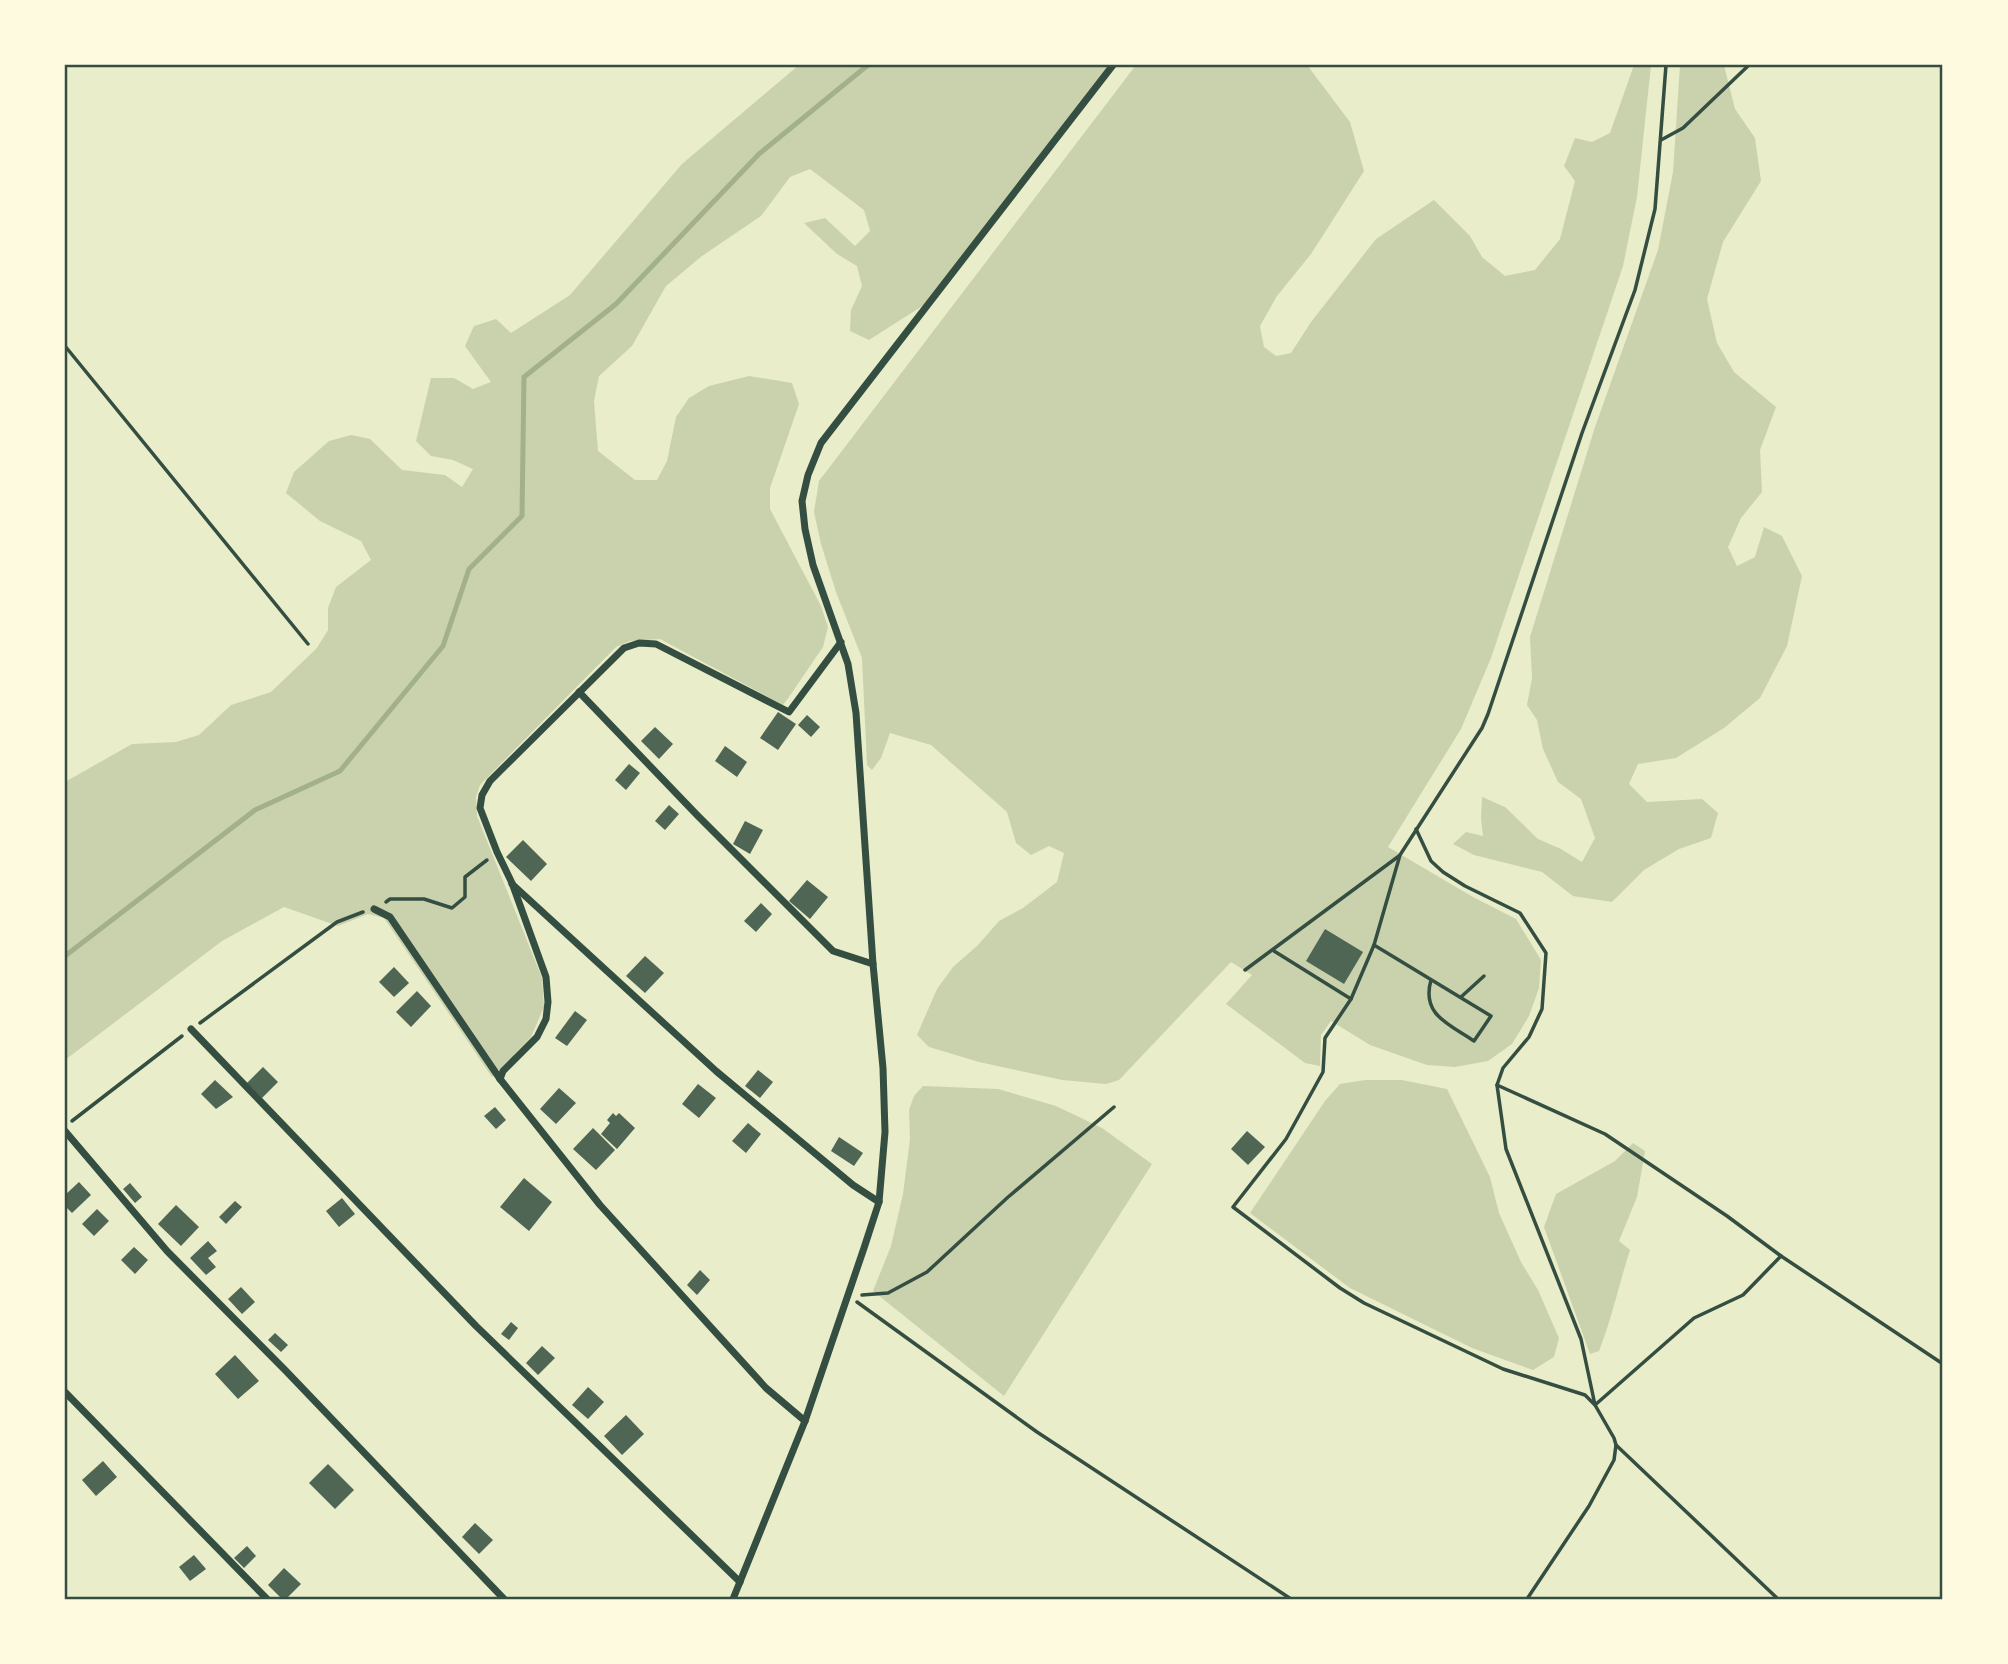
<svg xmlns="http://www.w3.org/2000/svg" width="2008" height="1664" font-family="'Fira Sans',sans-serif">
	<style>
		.green { fill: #cad2ad }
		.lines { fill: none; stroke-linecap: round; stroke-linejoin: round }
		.stream { stroke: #a3b18a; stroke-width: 5 }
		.building { fill: #4f6655 }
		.path { stroke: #344e41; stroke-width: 3.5 }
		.minor { stroke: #344e41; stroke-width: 7 }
		.neatline { fill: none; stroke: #344e41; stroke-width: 2.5 }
	</style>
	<rect width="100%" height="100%" fill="#e9edc9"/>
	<g class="green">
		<path d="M799 65H1108L927 303 869 340 850 331 851 310 862 286 857 266 837 254 804 223 825 218 855 246 870 231 864 210 810 169 790 177 761 216 702 256 666 286 632 346 599 376 594 401 598 451 635 480H657L667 461 676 417 689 398 709 386 749 376 792 383 799 404 770 488V509L821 606 828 627 823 647 789 697 783 705 660 639 630 641 616 647 480 785 476 797 477 816 542 978 544 1007 531 1037 492 1077 384 918 368 914 338 926 284 907 222 941 65 1060V782L132 744 176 742 199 735 231 705 271 692 317 648 328 630V608L336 587 371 560 361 541 320 521 286 493 294 472 329 441 351 435 370 439 402 470 445 475 462 487 473 469 453 460 431 456 416 441 431 378H454L473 389 491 382 465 346 474 326 496 319 511 333 570 295 682 164Z"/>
		<path d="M1136 65H1307L1350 122 1364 171 1311 254 1277 296 1260 326 1264 347 1276 356 1291 353 1311 322 1376 239 1434 200 1470 236 1482 257 1505 276 1535 270 1560 239 1575 181 1564 166 1575 138 1592 142 1610 133 1634 65H1651L1637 197 1623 266 1491 658 1461 729 1388 847 1473 897 1516 919 1541 960 1539 988 1529 1016 1512 1044 1488 1061 1455 1067 1427 1065 1370 1045 1331 1021 1321 1035 1320 1066 1305 1063 1226 1004 1252 975 1231 962 1119 1080 1106 1084 1062 1080 979 1062 929 1047 917 1035 937 989 953 967 978 945 999 921 1023 908 1057 882 1064 853 1049 846 1031 855 1016 843 1007 812 931 745 890 733 881 758 872 770 867 765 862 658 836 592 821 544 814 512 819 481Z"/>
		<path d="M1680 65H1724L1735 109 1755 138 1761 181 1723 242 1707 299 1717 343 1734 372 1776 407 1760 450 1762 492 1741 518 1728 547 1737 566 1755 557 1764 527 1782 536 1802 576 1787 646 1760 698 1724 728 1676 758 1638 764 1629 784 1647 802 1702 799 1718 813 1711 838 1679 849 1644 870 1612 902 1573 896 1542 872 1474 855 1453 844 1466 832 1483 836 1481 819 1482 797 1505 807 1538 839 1561 849 1582 862 1595 838 1581 799 1558 782 1543 749 1537 720 1527 705 1532 678 1530 637 1595 427 1658 250 1673 172Z"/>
		<path d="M1365 1080H1402L1447 1089 1490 1177 1499 1213 1521 1262 1538 1290 1559 1338 1554 1357 1533 1370 1472 1348 1350 1288 1250 1213 1325 1101 1340 1084Z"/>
		<path d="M923 1086 998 1089 1056 1106 1102 1128 1152 1164 1004 1396 873 1291 891 1246 903 1194 910 1139 909 1110 914 1096Z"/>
		<path d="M1633 1143 1645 1151 1637 1197 1619 1241 1630 1250C1619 1284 1612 1318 1599 1351L1590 1354 1544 1227 1556 1194 1615 1161Z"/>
	</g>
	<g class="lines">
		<path class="stream" d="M65 956 255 810 340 771 443 646 469 569 522 516 524 377 616 304 759 154 868 65"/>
	</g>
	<g class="building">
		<path d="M778 712 796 724 778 750 760 738Z"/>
		<path d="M807 715 820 727 811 737 798 725Z"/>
		<path d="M655 727 673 744 659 759 641 741Z"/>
		<path d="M725 746 747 762 737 777 715 761Z"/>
		<path d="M629 764 640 773 626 790 615 780Z"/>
		<path d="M669 805 679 814 665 830 655 821Z"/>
		<path d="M745 821 763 830 750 854 733 844Z"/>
		<path d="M523 840 547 864 531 881 506 857Z"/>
		<path d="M807 880 828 897 810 919 789 901Z"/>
		<path d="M761 903 772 914 756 932 744 921Z"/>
		<path d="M1325 929 1363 952 1344 984 1306 961Z"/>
		<path d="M645 956 664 973 645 993 626 976Z"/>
		<path d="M394 967 409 983 394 997 379 982Z"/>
		<path d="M417 991 431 1006 411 1027 396 1012Z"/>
		<path d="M575 1011 587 1020 567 1046 555 1038Z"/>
		<path d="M263 1067 278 1082 262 1098 247 1083Z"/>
		<path d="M758 1070 773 1082 760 1098 745 1086Z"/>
		<path d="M215 1080 233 1097 216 1109 201 1094Z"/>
		<path d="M698 1084 716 1098 699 1118 682 1104Z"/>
		<path d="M559 1088 576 1103 556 1124 540 1109Z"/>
		<path d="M495 1107 506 1120 496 1129 484 1116Z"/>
		<path d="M613 1113 616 1116 619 1113 635 1128 617 1149 601 1134 610 1123 607 1120Z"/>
		<path d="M748 1123 761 1134 746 1153 732 1141Z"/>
		<path d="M593 1128 615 1150 596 1170 573 1149Z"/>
		<path d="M1247 1131 1265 1147 1248 1165 1231 1149Z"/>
		<path d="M839 1137 863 1153 854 1166 831 1151Z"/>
		<path d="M524 1178 552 1202 529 1231 500 1207Z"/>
		<path d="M79 1182 91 1195 72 1213 65 1206V1195Z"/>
		<path d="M130 1183 142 1197 135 1203 123 1189Z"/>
		<path d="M342 1198 355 1214 339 1227 326 1211Z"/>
		<path d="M235 1201 242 1207 226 1224 219 1217Z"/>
		<path d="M176 1205 199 1227 181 1246 158 1224Z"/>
		<path d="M97 1209 109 1221 94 1236 82 1224Z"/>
		<path d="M208 1241 217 1251 208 1258 216 1267 206 1275 190 1258Z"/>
		<path d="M134 1247 148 1260 135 1274 121 1260Z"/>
		<path d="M700 1270 710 1280 697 1295 687 1285Z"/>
		<path d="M241 1287 255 1302 242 1314 228 1299Z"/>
		<path d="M511 1322 518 1328 509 1340 501 1334Z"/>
		<path d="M275 1333 288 1345 281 1352 268 1340Z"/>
		<path d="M542 1346 555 1358 538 1375 526 1363Z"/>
		<path d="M235 1355 259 1381 238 1399 215 1374Z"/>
		<path d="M588 1387 604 1402 588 1419 572 1405Z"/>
		<path d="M626 1415 644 1434 622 1455 604 1436Z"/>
		<path d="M103 1461 117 1477 96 1496 82 1480Z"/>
		<path d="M328 1464 354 1490 335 1509 309 1483Z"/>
		<path d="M475 1523 493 1540 479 1554 462 1537Z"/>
		<path d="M247 1546 256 1556 244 1568 234 1558Z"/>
		<path d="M194 1555 206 1569 190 1581 179 1567Z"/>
		<path d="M284 1568 301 1584 286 1599H282L268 1585Z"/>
	</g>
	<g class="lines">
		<g class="path">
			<path d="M1661 140 1683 128 1749 65"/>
			<path d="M65 346 308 644"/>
			<path d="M1416 829 1431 861 1443 872 1465 886 1520 913 1546 953 1542 1009 1529 1037 1503 1068 1497 1085 1506 1149 1581 1339 1595 1405 1694 1318 1743 1295 1781 1256 1943 1364"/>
			<path d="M386 902 390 899H424L452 908 465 897V877L487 860"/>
			<path d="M1374 945 1491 1016 1474 1041C1449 1024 1421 1015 1431 980"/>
			<path d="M1274 951 1351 999"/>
			<path d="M1245 970 1399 856"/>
			<path d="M1461 997 1484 976"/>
			<path d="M200 1023 337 922 363 912"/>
			<path d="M1497 1085 1605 1134 1727 1216 1781 1256"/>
			<path d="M72 1121 182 1036"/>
			<path d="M862 1295 888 1293 927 1272 1007 1198 1114 1107"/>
			<path d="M857 1302 1037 1432 1291 1599"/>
			<path d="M1616 1445 1778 1599"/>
			<path d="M1527 1599 1589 1506 1614 1460 1616 1445 1614 1438 1595 1405 1585 1395 1503 1369 1364 1303 1340 1288 1233 1207 1286 1139 1323 1072 1325 1038 1351 999 1374 945 1400 855 1482 728 1488 714 1582 433 1635 290 1655 209 1666 65"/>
		</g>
		<g class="minor">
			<path d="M579 692 697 815 833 951 873 964"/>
			<path d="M512 884 716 1071 853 1185 879 1202"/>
			<path d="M374 909 390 917 500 1079 600 1205 766 1388 805 1421"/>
			<path d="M191 1029 476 1326 740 1582"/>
			<path d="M500 1079 503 1071 537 1037 546 1019 548 1002 546 977 512 883 497 852 480 808 482 795 490 781 624 648 639 643 656 644 789 712 841 642"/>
			<path d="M65 1131 167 1251 286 1371 504 1599"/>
			<path d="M65 1392 267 1599"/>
			<path d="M733 1599 805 1421 864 1248 879 1202 885 1132 883 1068 873 964 856 713 848 664 813 565 805 529 802 501 808 475 821 443 1113 65"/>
		</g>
	</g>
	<rect width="2008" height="1664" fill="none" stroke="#fefae0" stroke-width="133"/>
	<rect x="66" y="66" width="1875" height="1532" class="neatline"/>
</svg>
